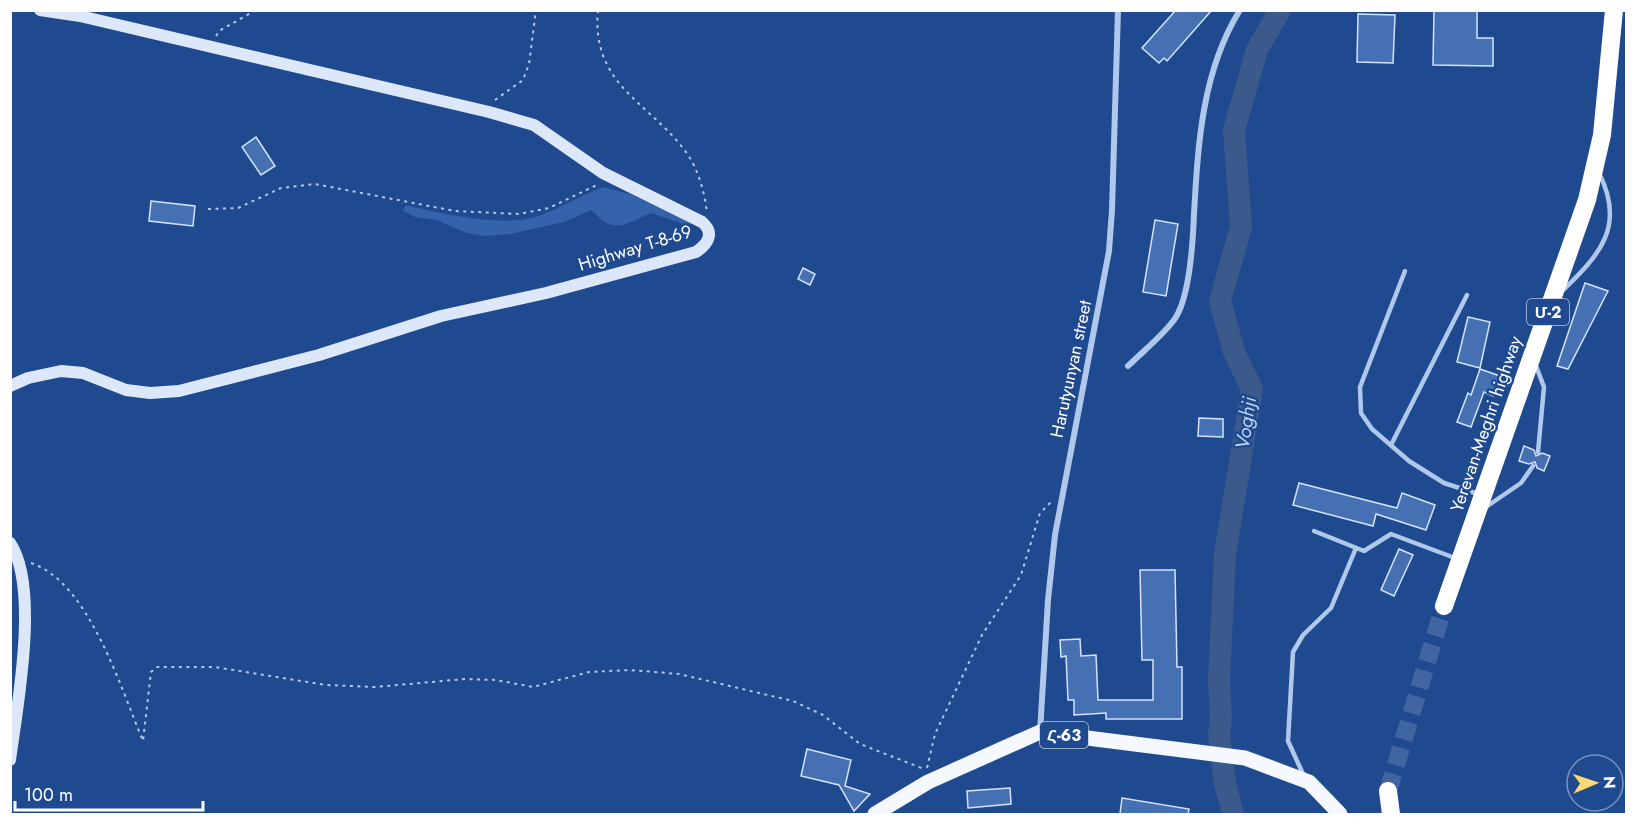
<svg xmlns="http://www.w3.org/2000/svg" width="1637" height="825" font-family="Jost,'Noto Sans Armenian',sans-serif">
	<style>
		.green { fill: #3463ac }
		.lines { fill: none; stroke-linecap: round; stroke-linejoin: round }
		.river { stroke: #3b598b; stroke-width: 22 }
		.building { fill: #4571b4; stroke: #d5e3f9; stroke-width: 1.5 }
		.highway-tunnel { stroke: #4165a0; stroke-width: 18; stroke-dasharray: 18 9; stroke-linecap: butt }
		.path { stroke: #b0c8ec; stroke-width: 2; stroke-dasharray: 3 4.5; stroke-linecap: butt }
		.lane { stroke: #b0c8ec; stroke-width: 4.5 }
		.street { stroke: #b0c8ec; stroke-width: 6 }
		.secondary { stroke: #dce7f9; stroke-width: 12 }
		.primary { stroke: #f5f8ff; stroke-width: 15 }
		.highway { stroke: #fff; stroke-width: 18 }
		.labels { text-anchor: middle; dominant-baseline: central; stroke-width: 5; stroke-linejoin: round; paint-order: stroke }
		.shield { fill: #204a8f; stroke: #bcc9dd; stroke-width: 1.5 }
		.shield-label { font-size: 16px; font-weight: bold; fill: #fff }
		.street-label { font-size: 18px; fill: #fff; stroke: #204a8f }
		.water-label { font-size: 20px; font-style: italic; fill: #bcd2f3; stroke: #204a8f }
	</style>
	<rect width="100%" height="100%" fill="#204a8f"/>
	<path class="green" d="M603 187 630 194 691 223 689 226 651 213C636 218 618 234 602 220 598 217 596 213 591 210L564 222 510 234 486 236 467 233 436 220 415 217 403 211 405 206H409C443 214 503 227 536 217 559 209 580 196 603 187Z"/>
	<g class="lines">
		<path class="river" d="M1233 814 1225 783 1219 735 1221 718 1219 680 1225 554 1252 389 1234 352 1220 301 1241 227 1234 130 1257 50 1280 10"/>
	</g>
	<g class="building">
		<path d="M1176 10H1212L1167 61 1164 58 1159 63 1142 48Z"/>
		<path d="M1434 10H1477V38H1493V66L1433 65Z"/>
		<path d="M1358 14 1395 15 1393 63 1357 62Z"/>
		<path d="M256 137 275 166 261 175 242 147Z"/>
		<path d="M151 201 195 206 193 226 149 221Z"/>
		<path d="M1155 220 1178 224 1166 296 1143 292Z"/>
		<path d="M803 268 815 274 810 285 798 279Z"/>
		<path d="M1585 283 1608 291 1568 369 1557 366Z"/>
		<path d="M1468 317 1490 322 1480 368 1457 362Z"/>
		<path d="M1480 369 1500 376 1493 396 1484 392 1471 427 1457 422 1468 393 1471 395Z"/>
		<path d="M1199 418 1223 419V437L1198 436Z"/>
		<path d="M1524 446 1534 450 1536 456 1542 453 1550 456 1544 471 1537 468 1535 462 1529 464 1519 461Z"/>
		<path d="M1299 483 1397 508 1402 493 1435 505 1426 530 1376 514 1373 526 1293 505Z"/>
		<path d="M1399 549 1413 555 1394 596 1381 590Z"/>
		<path d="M1140 570H1175L1177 667H1182V719H1106V713L1074 715V700H1068L1066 656 1061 657 1060 640 1080 639 1081 656 1096 655 1098 700H1153V660H1142Z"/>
		<path d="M807 749 851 760 845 786 870 794 854 811 839 785 801 776Z"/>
		<path d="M1010 788 1011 804 968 808 967 791Z"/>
		<path d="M1122 798 1189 809 1188 814H1120Z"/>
	</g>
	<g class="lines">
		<path class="highway-tunnel" d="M1388 791 1444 606"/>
		<g class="path">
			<path d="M598 10C591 83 646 101 683 148 698 167 704 190 707 212"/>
			<path d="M216 36 219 31 256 10"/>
			<path d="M495 100 523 80 529 64 536 10"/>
			<path d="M208 209 238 208 281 188 315 184 455 211 519 214 549 208 599 184"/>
			<path d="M31 563C89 582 121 689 143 741L151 672 157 667H215L326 685 375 687 465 679 496 680 533 687 589 672 630 670 679 674 793 701 823 715 860 744 924 769"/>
			<path d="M927 768 935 734 982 635 1021 575 1040 513 1052 501"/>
		</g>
		<g class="lane">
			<path d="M1405 271 1360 387 1361 413 1372 429 1409 461 1444 483 1478 494"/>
			<path d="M1561 292C1600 255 1626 226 1599 173"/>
			<path d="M1536 366 1544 387 1538 452"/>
			<path d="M1391 445 1467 295"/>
			<path d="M1486 507 1521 483 1533 466"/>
			<path d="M1314 531 1364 551 1391 534 1455 558"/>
			<path d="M1303 774 1288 741 1293 652 1303 635 1331 608 1356 548"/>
		</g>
		<g class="street">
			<path d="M1128 366C1142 352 1166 333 1176 317 1190 294 1193 240 1194 214 1198 144 1202 71 1240 10"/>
			<path d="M1040 732 1048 600 1055 535 1109 251 1112 210 1118 10"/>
		</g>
		<g class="secondary">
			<path d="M10 386 28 378 61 371 83 373 126 390 150 393 179 391 319 355 441 316 546 293 696 252C708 244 715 233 702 222L603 173 534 125 489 112 80 16 40 10"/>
			<path d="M10 543C40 587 17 708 10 760"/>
		</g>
		<path class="primary" d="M875 814 928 782 1040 732 1245 758 1309 782 1340 814"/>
		<g class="highway">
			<path d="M1444 606 1587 200 1602 135 1614 10"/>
			<path d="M1388 791 1391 814"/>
		</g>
	</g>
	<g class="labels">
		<g class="shield">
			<rect x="1527" y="299" width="42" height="26" rx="4.5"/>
			<rect x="1040" y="722" width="48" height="26" rx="4.5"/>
		</g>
		<g class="shield-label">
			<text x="1548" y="312">Մ-2</text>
			<text x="1064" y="735">Հ-63</text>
		</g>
		<g class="street-label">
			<text transform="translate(635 248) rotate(-17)">Highway T-8-69</text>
			<text transform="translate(1071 369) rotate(-78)">Harutyunyan street</text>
			<text transform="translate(1486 424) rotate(-71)">Yerevan-Meghri highway</text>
		</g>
		<g class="water-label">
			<text transform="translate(1246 423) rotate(-82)">Voghji</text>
		</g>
	</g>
	<rect width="1637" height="825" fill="none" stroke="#ffffff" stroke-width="24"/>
	<g transform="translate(1595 783) rotate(88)"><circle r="28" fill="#204a8f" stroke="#7992bc" stroke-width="1.5"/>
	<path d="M0-4.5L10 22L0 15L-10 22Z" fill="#f9d971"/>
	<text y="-9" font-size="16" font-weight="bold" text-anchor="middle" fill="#ffffff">N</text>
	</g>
	<path d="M15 801v9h188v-9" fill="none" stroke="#ffffff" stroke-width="3"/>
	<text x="24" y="801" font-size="18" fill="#ffffff" stroke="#204a8f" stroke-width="4.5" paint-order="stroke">100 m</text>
</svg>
